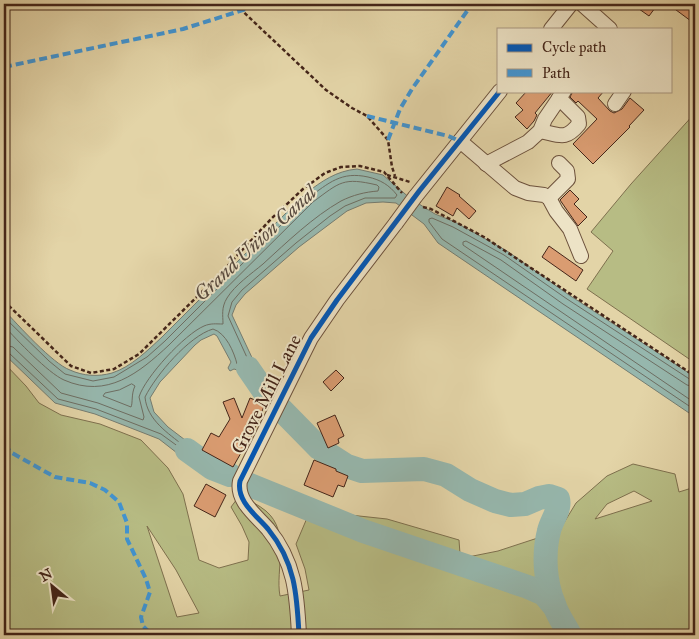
<svg xmlns="http://www.w3.org/2000/svg" width="699" height="639" font-family="'IM FELL Great Primer',serif">
	<style>
		.green { fill: #b7bc84; stroke: #7e704e; fill-rule: evenodd }
		.water { fill: #96b7ad; stroke: #757d72 }
		.lines { fill: none; stroke-linecap: round; stroke-linejoin: round }
		.shore { stroke: #6d6e63; stroke-width: 1 }
		.river { stroke: #96b7ad; stroke-width: 24 }
		.building { fill: #da9c71; stroke: #442519 }
		.minor-casing { stroke: #6c513c; stroke-width: 16 }
		.path { stroke: #442519; stroke-width: 2.5; stroke-dasharray: 4 2.5; stroke-linecap: butt }
		.minor { stroke: #ede3c6; stroke-width: 14 }
		.minor-bridge-casing { stroke: #6c513c; stroke-width: 16; stroke-linecap: butt }
		.minor-bridge { stroke: #ede3c6; stroke-width: 14 }
		.quiet { stroke: #4095d4; stroke-width: 4; stroke-dasharray: 8 4; stroke-linecap: butt }
		.cycleway-casing { stroke: #ede3c6; stroke-width: 8 }
		.cycleway { stroke: #0057b8; stroke-width: 5 }
		.labels { text-anchor: middle; dominant-baseline: central; stroke-width: 4; stroke-linejoin: round; paint-order: stroke }
		.street-label { font-size: 19px; fill: #442519; stroke: #ede3c6 }
		.water-label { font-size: 20px; font-style: italic; fill: #584a3e; stroke: #ede3c6 }
	</style>
	<rect width="100%" height="100%" fill="#e3d4a7"/>
	<filter id="stains"><feTurbulence type="fractalNoise" baseFrequency=".004" numOctaves="4"/><feColorMatrix values="0 0 0 0 .2 0 0 0 0 .09 0 0 0 0 .02 0 0 0 .5 -.17"/></filter>
	<radialGradient id="worn" r=".72"><stop offset=".6" stop-color="#630" stop-opacity="0"/><stop offset="1" stop-color="#630" stop-opacity=".3"/></radialGradient>
	<g class="green">
		<path d="M695 113V363L587 289 613 251 591 232 631 184Z"/>
		<path d="M4 363 26 386 39 403 61 415 100 424 141 440 168 468 183 494 199 560 219 568 248 560 249 542 242 526 231 507 240 495C248 500 259 505 266 511 291 532 275 570 280 596L309 590 305 569 296 544 307 518 332 528 350 515 387 519 459 540 460 554 458 559 498 551 559 531 576 503 607 476 633 464 675 474 679 492 695 487V635H4ZM634 491 652 501 595 519 607 504ZM147 526 176 570 199 613 177 617Z"/>
	</g>
	<path class="water" d="M357 169 383 175 411 199 435 214 455 222 507 251 569 295 695 377V417L438 243 424 224 396 203 383 202 366 203 347 211 299 247 245 294 236 305 232 315 255 364 269 388 266 394 260 398 240 371 234 369 230 371 228 368 231 362 217 336 214 334 201 340 195 345 160 382 150 398 154 412 168 427 214 462 212 468 208 471 177 453 159 439 95 414 55 403 4 354V310C18 325 53 364 70 370 83 376 98 377 112 373 131 367 148 350 162 337L305 194C322 181 336 171 357 169Z"/>
	<g class="lines">
		<g class="shore">
			<path d="M4 317 49 361 65 374 93 381 114 377 147 357 165 341 308 198C329 183 341 171 368 177 381 180 389 185 397 195L395 198H365L345 206 330 216 296 243 242 290 232 302 228 316 255 375 254 378H252L244 367 237 364C234 352 226 333 213 329 189 336 156 375 145 397 147 420 168 433 184 446L183 450 161 434 96 409 58 399 9 353 4 351"/>
			<path d="M4 326C17 340 48 373 64 380 107 399 139 373 169 345L313 202C340 182 343 177 377 185L379 187 378 191C365 192 353 195 341 201 313 217 287 242 263 264 251 274 235 285 227 298 221 308 223 315 223 324 216 324 211 323 204 326 185 334 145 377 139 397L144 417 143 420 98 403 61 393 13 347 4 345"/>
			<path d="M695 380H691L567 299 504 255 453 227 432 218 429 219V222L442 239 695 410"/>
			<path d="M132 384 135 386C131 394 133 403 131 407L103 396 105 393 119 390Z"/>
			<path d="M695 387 687 385 563 304 501 260 466 241 463 242V245L695 403"/>
		</g>
		<g class="river">
			<path d="M248 368 266 394 319 448 347 466 362 471 424 469 446 475 470 490 495 501 511 505 525 504 539 498 549 496 558 499C561 509 551 521 549 531 543 554 545 583 554 604 557 615 565 625 570 635"/>
			<path d="M187 450 212 468 230 475"/>
			<path d="M245 483 363 531 528 587 544 594 554 606"/>
		</g>
	</g>
	<g class="building">
		<path d="M632 4H658L649 16Z"/>
		<path d="M668 4H695V24Z"/>
		<path d="M527 91H553L535 113 537 115 534 121 527 129 515 117 523 110 516 103Z"/>
		<path d="M573 91H604L598 98 610 111 614 113 622 109 630 98 644 110 629 126 630 127 593 164 573 144 597 119 578 101 576 103 570 97Z"/>
		<path d="M447 187 460 195 459 196 476 211 469 219 457 208 453 216 436 206Z"/>
		<path d="M570 190 579 199 574 204 587 217 578 226 560 200Z"/>
		<path d="M549 246 583 270 576 281 542 257Z"/>
		<path d="M336 370 344 378 331 391 323 382Z"/>
		<path d="M234 398 242 418 250 398 265 404 248 445 246 444 233 467 202 450 211 433 219 437 230 419 223 402Z"/>
		<path d="M335 415 344 436 338 439 339 443 328 448 317 423Z"/>
		<path d="M314 460 336 469V471L348 476 344 487 338 485 333 497 304 485Z"/>
		<path d="M206 484 226 495 215 517 194 506Z"/>
	</g>
	<g class="lines">
		<defs>
			<g id="minor">
				<path d="M582 4 610 29"/>
				<path d="M551 29 571 4"/>
				<path d="M615 104 624 91"/>
				<path d="M540 131C560 135 565 141 579 124L578 117 559 98"/>
				<path d="M460 141 515 188 528 193 544 195 549 198 556 211 570 229 581 256"/>
				<path d="M486 164 528 142 540 131 545 119 564 91"/>
				<path d="M415 197 500 91"/>
				<path d="M549 198 568 179 567 171 559 163"/>
				<path d="M299 635C297 594 295 562 268 529 256 515 236 501 240 481L311 338 337 300 396 223"/>
			</g>
		</defs>
		<use href="#minor" class="minor-casing"/>
		<g class="path">
			<path d="M235 4 326 90 352 108 367 116 388 140 392 167 395 176"/>
			<path d="M387 175 410 182"/>
			<path d="M423 207 431 209 484 237 695 376"/>
			<path d="M4 301 71 366 91 373 114 369 139 354 220 274 272 218 303 189 325 173 341 167 360 166 384 172 402 193"/>
		</g>
		<use href="#minor" class="minor"/>
		<defs>
			<path id="minor-bridge" d="M396 223 415 197"/>
		</defs>
		<use href="#minor-bridge" class="minor-bridge-casing"/>
		<use href="#minor-bridge" class="minor-bridge"/>
		<g class="quiet">
			<path d="M4 67 183 29 262 4"/>
			<path d="M367 116 448 136 460 141"/>
			<path d="M388 140 400 109 412 89 472 4"/>
			<path d="M4 445 12 453 55 477 90 483 105 490 119 502 127 523V539L146 579 150 592 141 617 143 626 152 635"/>
			<path d="M526 635 529 633 533 635"/>
		</g>
		<defs>
			<path id="cycleway" d="M299 635C297 594 295 562 268 529 256 515 236 501 240 481L311 338 337 300 420 190 500 91"/>
		</defs>
		<use href="#cycleway" class="cycleway-casing"/>
		<use href="#cycleway" class="cycleway"/>
	</g>
	<g class="labels">
		<g class="street-label">
			<text transform="translate(266 394) rotate(-63)">Grove Mill Lane</text>
		</g>
		<g class="water-label">
			<text transform="translate(255 243) rotate(-43)">Grand Union Canal</text>
		</g>
	</g>
	<rect width="699" height="639" fill="none" stroke="#e3d4a7" stroke-width="20"/>
	<rect x="5" y="5" width="689" height="629" fill="none" stroke="#442519" stroke-width="2.5"/>
	<rect x="10" y="10" width="679" height="619" fill="none" stroke="#442519"/>
	<rect x="497" y="28" width="175" height="65" fill="#ede3c6" stroke="#a99781"/>
	<rect x="507" y="44" width="25" height="8" fill="#0057b8" stroke="#a99781"/>
	<text x="542" y="52" font-size="15" fill="#442519">Cycle path</text>
	<rect x="507" y="69" width="25" height="8" fill="#4095d4" stroke="#a99781"/>
	<text x="542" y="78" font-size="15" fill="#442519">Path</text>
	<g transform="translate(52 586) rotate(331)" stroke="#ede3c6" stroke-width="4" paint-order="stroke">
	<path d="M0-4L9 19L0 12L-9 19Z" fill="#442519"/>
	<text y="-8" font-size="14" font-weight="bold" text-anchor="middle" fill="#442519">N</text>
	</g>
	<rect width="100%" height="100%" filter="url(#stains)"/>
	<rect width="100%" height="100%" fill="url(#worn)"/>
</svg>
